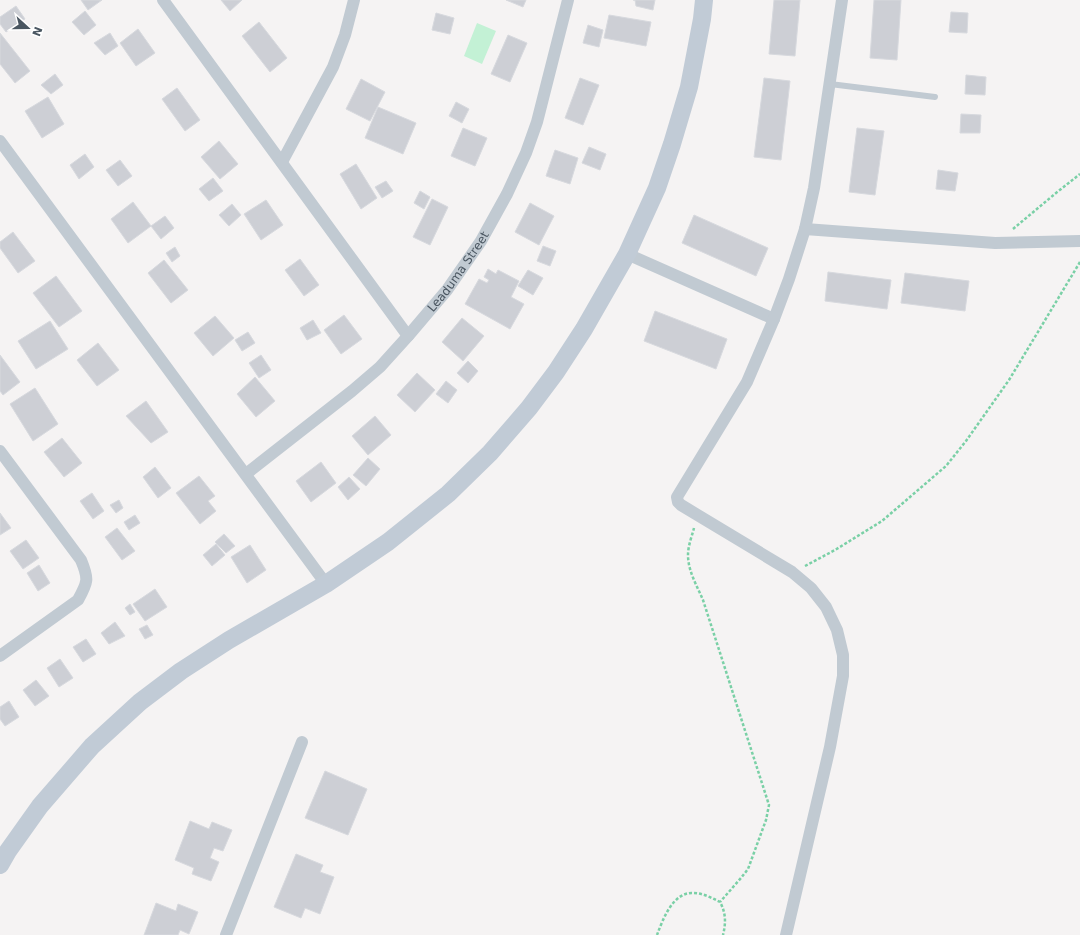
<svg xmlns="http://www.w3.org/2000/svg" width="1080" height="935" font-family="'DejaVu Sans',sans-serif">
	<style>
		.green { fill: #c3f1d5 }
		.building { fill: #cdcfd5; stroke: #d7d9de }
		.lines { fill: none; stroke-linecap: round; stroke-linejoin: round }
		.path { stroke: #7ad0a6; stroke-width: 2.5; stroke-dasharray: 3 2; stroke-linecap: butt }
		.service { stroke: #c1cad2; stroke-width: 6 }
		.minor { stroke: #c1cad2; stroke-width: 12 }
		.secondary { stroke: #c1cbd6; stroke-width: 18 }
		.labels { text-anchor: middle; dominant-baseline: central; stroke-width: 3; stroke-linejoin: round; paint-order: stroke }
		.street-label { font-size: 12px; fill: #4a5661; stroke: #fff }
	</style>
	<rect width="100%" height="100%" fill="#f5f3f3"/>
	<path class="green" d="M477 23 496 31 482 64 464 56Z"/>
	<g class="building">
		<path d="M81 0H102L88 10Z"/>
		<path d="M221 0H242L230 11Z"/>
		<path d="M506 0H526L523 7Z"/>
		<path d="M633 0H655L653 10 636 6 635 0Z"/>
		<path d="M774 0H800L795 56 769 54Z"/>
		<path d="M874 0H901L897 60 870 58Z"/>
		<path d="M16 6 25 19 6 32 0 24V17Z"/>
		<path d="M85 11 96 25 84 35 72 22Z"/>
		<path d="M951 12 968 13 967 33 949 32Z"/>
		<path d="M436 13 454 18 450 34 432 30Z"/>
		<path d="M609 15 651 22 646 46 604 38Z"/>
		<path d="M259 22 287 58 270 72 242 36Z"/>
		<path d="M588 25 603 30 599 47 583 43Z"/>
		<path d="M138 29 155 53 136 66 120 43Z"/>
		<path d="M0 33 30 71 15 83 0 64Z"/>
		<path d="M110 33 118 46 105 55 94 43Z"/>
		<path d="M508 35 527 43 510 82 491 74Z"/>
		<path d="M55 74 63 85 51 94 41 85Z"/>
		<path d="M966 75 986 77 985 95 965 94Z"/>
		<path d="M580 78 599 85 583 125 565 118Z"/>
		<path d="M764 78 790 81 781 160 754 157Z"/>
		<path d="M361 79 385 92 370 121 346 109Z"/>
		<path d="M177 88 200 120 185 131 162 99Z"/>
		<path d="M48 97 64 124 42 138 25 111Z"/>
		<path d="M456 102 469 109 462 123 449 116Z"/>
		<path d="M378 107 416 123 403 154 365 138Z"/>
		<path d="M961 114 981 115 980 133H960Z"/>
		<path d="M463 128 487 138 475 166 451 156Z"/>
		<path d="M857 128 884 131 875 195 849 192Z"/>
		<path d="M219 141 238 164 220 179 201 157Z"/>
		<path d="M589 147 606 154 600 170 582 163Z"/>
		<path d="M555 150 578 158 570 184 546 176Z"/>
		<path d="M85 154 94 167 79 179 70 165Z"/>
		<path d="M120 160 132 176 118 186 106 170Z"/>
		<path d="M356 164 377 198 361 209 340 174Z"/>
		<path d="M938 170 958 173 955 191 936 189Z"/>
		<path d="M213 178 223 191 209 201 199 189Z"/>
		<path d="M386 181 393 191 382 198 375 187Z"/>
		<path d="M420 191 430 197 424 209 414 203Z"/>
		<path d="M432 199 448 207 430 245 413 237Z"/>
		<path d="M266 200 283 225 261 240 244 214Z"/>
		<path d="M133 202 151 226 128 243 111 219Z"/>
		<path d="M530 203 554 216 539 245 515 232Z"/>
		<path d="M232 204 241 215 229 226 219 215Z"/>
		<path d="M694 215 768 248 756 276 682 243Z"/>
		<path d="M165 216 174 228 161 239 151 226Z"/>
		<path d="M13 232 35 261 18 273 0 248V242Z"/>
		<path d="M543 246 556 251 550 266 537 261Z"/>
		<path d="M175 247 180 256 172 262 166 253Z"/>
		<path d="M300 259 319 285 304 296 285 270Z"/>
		<path d="M164 260 188 290 171 303 148 273Z"/>
		<path d="M488 269 496 274 498 270 519 281 511 297 524 304 510 329 465 304 479 279 487 283 489 280 484 277Z"/>
		<path d="M528 270 543 278 533 295 518 286Z"/>
		<path d="M828 272 891 280 887 309 825 301Z"/>
		<path d="M905 273 969 281 965 311 901 303Z"/>
		<path d="M56 276 82 311 59 327 33 293Z"/>
		<path d="M655 311 727 339 716 369 644 341Z"/>
		<path d="M344 315 362 339 341 354 324 330Z"/>
		<path d="M215 316 234 338 213 356 194 333Z"/>
		<path d="M462 318 484 336 463 361 442 342Z"/>
		<path d="M313 320 321 333 307 340 300 328Z"/>
		<path d="M50 321 68 349 36 369 18 341Z"/>
		<path d="M248 332 255 343 242 351 235 340Z"/>
		<path d="M98 343 119 370 97 386 77 360Z"/>
		<path d="M0 355 20 382 3 395 0 391Z"/>
		<path d="M261 355 271 370 259 378 249 363Z"/>
		<path d="M468 361 478 371 468 383 457 373Z"/>
		<path d="M417 373 435 390 415 412 397 395Z"/>
		<path d="M255 377 275 401 256 417 237 394Z"/>
		<path d="M446 381 457 390 448 403 436 394Z"/>
		<path d="M35 388 58 424 33 441 10 404Z"/>
		<path d="M146 401 168 432 151 443 126 416Z"/>
		<path d="M375 416 391 435 368 455 352 436Z"/>
		<path d="M62 438 82 463 64 477 44 452Z"/>
		<path d="M368 458 380 469 366 486 353 475Z"/>
		<path d="M321 462 336 483 311 502 296 481Z"/>
		<path d="M155 467 171 488 158 498 143 477Z"/>
		<path d="M199 476 215 496 208 501 216 511 200 524 176 493Z"/>
		<path d="M349 477 360 489 348 500 338 487Z"/>
		<path d="M92 493 104 511 93 519 80 501Z"/>
		<path d="M119 500 123 508 116 513 110 505Z"/>
		<path d="M0 513 11 528 0 535Z"/>
		<path d="M135 515 140 523 129 530 124 522Z"/>
		<path d="M117 528 135 551 122 560 105 537Z"/>
		<path d="M224 534 235 546 226 553 215 542Z"/>
		<path d="M26 540 39 558 23 569 10 551Z"/>
		<path d="M216 544 225 555 212 566 203 555Z"/>
		<path d="M250 545 266 570 247 583 231 557Z"/>
		<path d="M39 565 50 583 38 591 27 573Z"/>
		<path d="M155 589 167 607 145 621 133 604Z"/>
		<path d="M130 604 135 612 130 615 125 608Z"/>
		<path d="M115 622 125 636 109 644 101 633Z"/>
		<path d="M147 625 153 635 145 639 139 629Z"/>
		<path d="M86 639 96 654 83 662 73 647Z"/>
		<path d="M60 659 73 678 59 687 47 668Z"/>
		<path d="M36 680 49 696 35 706 23 690Z"/>
		<path d="M9 701 19 717 5 726 0 719V707Z"/>
		<path d="M325 771 367 789 348 835 305 818Z"/>
		<path d="M190 821 209 829 212 822 232 830 223 851 214 848 210 858 219 862 211 881 192 874 194 868 175 860Z"/>
		<path d="M296 854 323 865 320 872 334 877 320 914 305 908 301 918 274 907Z"/>
		<path d="M156 903 176 911 178 904 198 912 189 934 180 930 178 935H144Z"/>
	</g>
	<g class="lines">
		<g class="path">
			<path d="M1013 229 1056 193 1080 174"/>
			<path d="M694 528C692 536 688 546 688 555 688 571 697 586 703 600L769 805 766 820 748 869 741 878 720 902"/>
			<path d="M805 566 835 550 882 521 946 466 966 441 1009 380 1080 262"/>
			<path d="M657 935C663 919 673 892 693 893 703 893 712 898 720 902 726 913 726 923 723 935"/>
		</g>
		<path class="service" d="M830 84 935 97"/>
		<g class="minor">
			<path d="M163 0 408 336"/>
			<path d="M0 141 326 584"/>
			<path d="M282 162 333 67 345 35 354 0"/>
			<path d="M805 229 995 243 1080 241"/>
			<path d="M627 254 774 319"/>
			<path d="M0 451 81 560C89 579 88 582 78 600L0 656"/>
			<path id="s1" d="M246 474 352 391 380 367 408 336 447 290 481 241 507 194 526 153 537 122 568 0"/>
			<path d="M226 935 302 742"/>
			<path d="M786 935 830 747 843 676V655L837 630 826 607 811 588 792 572 681 505 678 502 677 497 747 382 774 319 789 279 805 229 814 188 842 0"/>
		</g>
		<path class="secondary" d="M0 865 8 851 40 806 92 746 140 702 181 671 229 640 326 584 388 542 448 494 490 453 529 408 556 372 584 329 627 254 657 188 672 144 689 87 702 19 704 0"/>
	</g>
	<g class="labels">
		<g class="street-label">
			<text stroke="none"><textPath href="#s1" startOffset="295">Leaduma Street</textPath></text>
		</g>
	</g>
	<g transform="translate(28 28) rotate(111)" stroke="#ffffff" stroke-width="3" paint-order="stroke">
	<path d="M0-3L7 15L0 10L-7 15Z" fill="#4a5661"/>
	<text y="-6" font-size="11" font-weight="bold" text-anchor="middle" fill="#4a5661">N</text>
	</g>
</svg>
